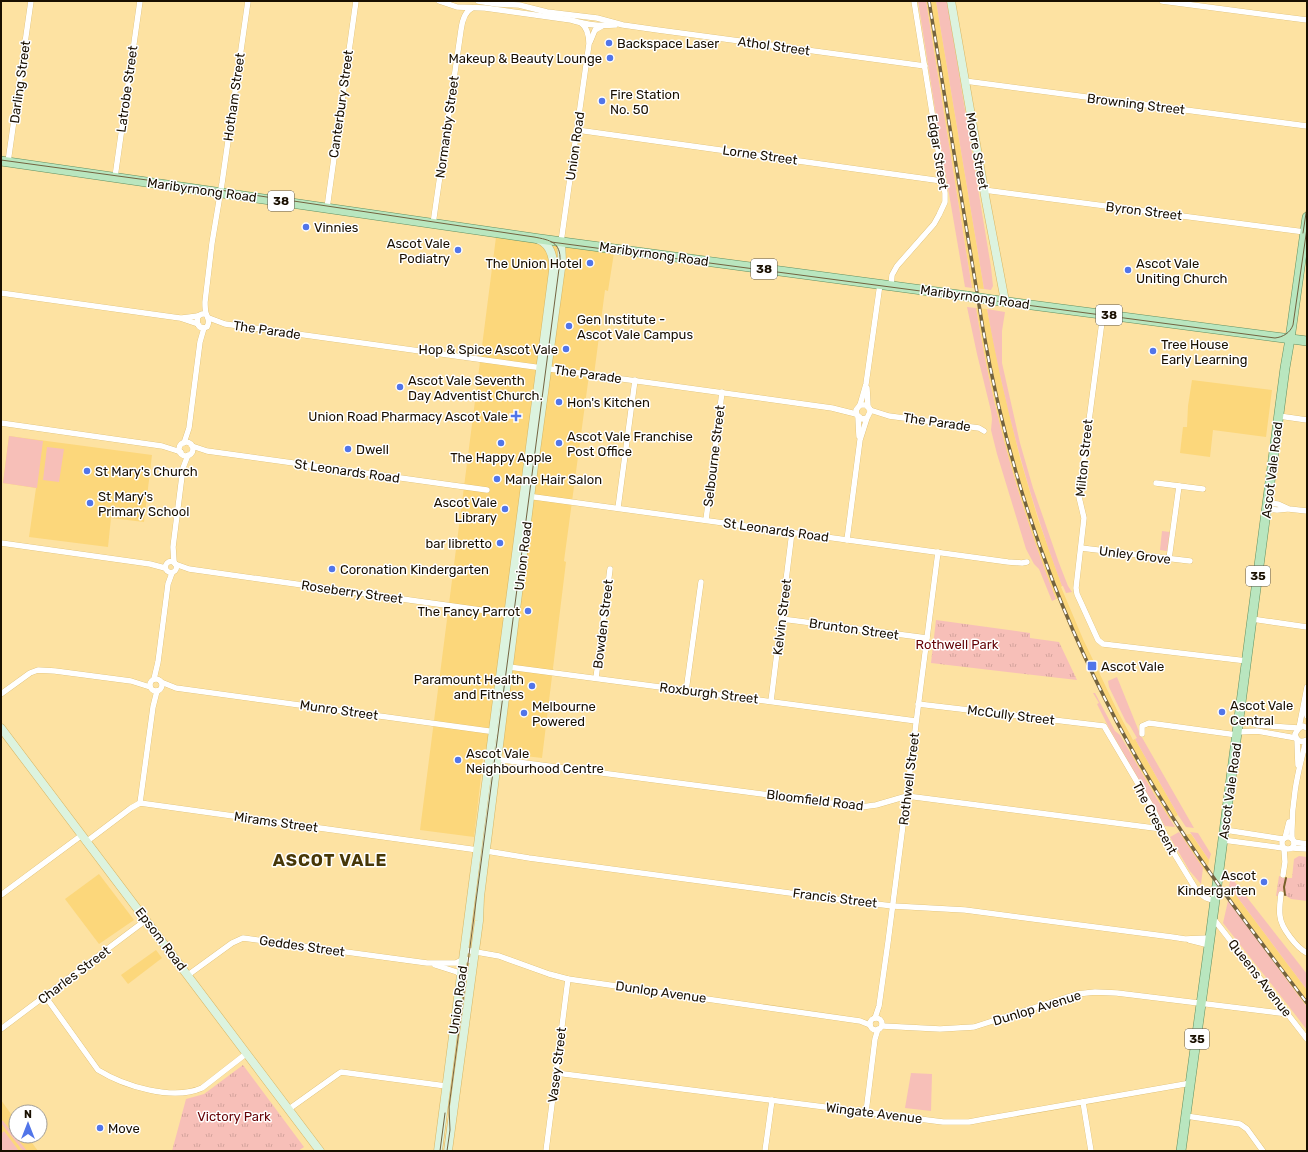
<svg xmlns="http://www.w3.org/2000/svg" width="1308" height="1152" font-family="Rubik,sans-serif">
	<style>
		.built { fill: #fcd77b }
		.green { fill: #f7bfb8 }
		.park { fill: url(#park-tufts) }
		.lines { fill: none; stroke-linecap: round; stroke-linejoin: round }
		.stream { stroke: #786029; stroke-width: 2 }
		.street-casing { stroke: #d7b563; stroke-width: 6 }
		.secondary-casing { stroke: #d7b563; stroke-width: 9 }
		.primary-casing { stroke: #639061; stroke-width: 10 }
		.street { stroke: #fff; stroke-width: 5.5 }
		.secondary { stroke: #dcf3df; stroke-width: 8 }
		.primary { stroke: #b9e6bf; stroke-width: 9 }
		.tram { stroke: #736340; stroke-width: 1 }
		.rail-casing { stroke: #736340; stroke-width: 3.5 }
		.rail { stroke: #fff; stroke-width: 2; stroke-dasharray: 6; stroke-linecap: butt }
		.primary-bridge-casing { stroke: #639061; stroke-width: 10; stroke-linecap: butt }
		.primary-bridge { stroke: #b9e6bf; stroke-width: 9 }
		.poi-dot { fill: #5175e9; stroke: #fff; stroke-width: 1.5 }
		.labels { text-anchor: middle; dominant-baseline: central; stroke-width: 3; stroke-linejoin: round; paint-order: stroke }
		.shield { fill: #fff; stroke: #5e574c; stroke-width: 1 }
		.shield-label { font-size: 12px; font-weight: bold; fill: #190f00 }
		.poi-label { font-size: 13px; fill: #190f00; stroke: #fff; text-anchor: start }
		.street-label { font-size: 13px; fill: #190f00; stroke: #fff }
		.park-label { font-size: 13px; fill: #650306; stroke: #fff }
		.district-label { font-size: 17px; font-weight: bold; letter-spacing: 1px; fill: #473707; stroke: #fff }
	</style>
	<defs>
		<pattern id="park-tufts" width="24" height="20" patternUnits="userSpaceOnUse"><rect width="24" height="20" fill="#f7bfb8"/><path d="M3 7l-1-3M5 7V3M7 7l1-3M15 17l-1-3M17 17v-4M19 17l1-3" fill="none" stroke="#d3a39c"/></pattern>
	</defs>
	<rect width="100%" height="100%" fill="#fde2a2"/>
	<g class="built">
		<path d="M926 1H936L984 289 972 288Z"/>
		<path d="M496 237 614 253 608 291 605 290 594 375H589L564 561 566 562 542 758 484 751 474 837 420 830Z"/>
		<path d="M976 308 987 309 1002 383 1020 458 1038 519 1062 586 1061 587 1083 639 1117 710 1133 740 1135 739 1178 815 1170 820 1130 752 1131 751 1102 696 1083 658 1058 599H1056L1044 569 1030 530 1004 444 985 360Z"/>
		<path d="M1192 380 1272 390 1266 437 1213 430 1210 457 1180 453 1183 427H1187L1188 406Z"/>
		<path d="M9 436 152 455 144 522 111 518 108 547 29 537 36 488 3 483Z"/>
		<path d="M1191 834 1209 860 1207 873 1197 861 1181 835Z"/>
		<path d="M99 874 134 920 99 944 65 899Z"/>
		<path d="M1229 886 1307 990V1007L1228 901Z"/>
		<path d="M156 950 162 958 128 984 121 975Z"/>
		<path d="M1 1100 16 1121V1136H27L38 1151H1Z"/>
	</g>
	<g class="green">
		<path d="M918 1H926L972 288 965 287 941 147Z"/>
		<path d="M936 1H947L991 267 993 286 991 290 984 289Z"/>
		<path d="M967 307 976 308C992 408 1019 505 1056 599L1052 601 1039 569 1034 564 1026 549 997 454 991 430 992 419 991 411 977 354Z"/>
		<path d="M987 309 1005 312 1002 331V363L1020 443 1033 488 1059 563 1068 586 1072 592 1066 593 1063 586H1062C1028 496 1004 404 987 309Z"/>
		<path d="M9 436 43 441 37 488 3 483Z"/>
		<path d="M47 447 64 449 59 482 43 480Z"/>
		<path d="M1162 531 1170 532 1167 551 1160 550Z"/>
		<path d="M1117 677 1140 734 1194 828 1186 827 1178 815 1135 739 1137 738 1130 726 1126 722 1109 687 1108 681Z"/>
		<path d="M1093 693H1095L1115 731 1120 735 1157 799 1175 827 1165 826 1109 728 1097 704 1099 703Z"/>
		<path d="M1179 832 1203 868 1201 884 1189 870 1170 837Z"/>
		<path d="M1190 832 1198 833 1211 854 1209 860Z"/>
		<path d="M1231 877 1307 974V990L1229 886Z"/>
		<path d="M1228 901 1307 1007V1030L1280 995 1223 923Z"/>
		<path d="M911 1073 932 1074 931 1111 905 1108Z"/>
		<path d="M1 1120 3 1121 27 1151H23L1 1123Z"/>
		<path d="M4 1131 19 1151H1V1134Z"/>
	</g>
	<g class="park">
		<path d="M936 620 1030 633V638L1059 642 1077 680 931 663Z"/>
		<path d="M1299 856 1307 857V901L1291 899 1285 895 1276 896 1279 876 1286 878H1292L1294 859Z"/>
		<path d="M243 1065 304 1147 298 1151H172L186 1099 204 1094Z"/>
	</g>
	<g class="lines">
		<path class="stream" d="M1285 895 1284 887 1286 878"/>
		<defs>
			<g id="street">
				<path d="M439 1 457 7 485 8 571 20C588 25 597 26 615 25"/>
				<path d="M478 1 497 4 519 5 547 12 597 18 623 25 658 30 925 66"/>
				<path d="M1162 1 1307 20"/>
				<path d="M590 42 595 30 602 26"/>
				<path d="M965 81 1307 126"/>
				<path d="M577 130 942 181"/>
				<path d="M8 162 31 1"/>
				<path d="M115 177 140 1"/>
				<path d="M984 190 1305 232"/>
				<path d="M327 208 356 1"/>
				<path d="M433 224 461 30C462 22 464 12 472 8"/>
				<path d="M561 242 589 44C589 36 588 28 581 23"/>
				<path d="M891 286 892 275 897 266 934 224 939 215 945 202V193L914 1"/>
				<path d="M1 293 180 318 198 324"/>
				<path d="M206 314H202L198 316C196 323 198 330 207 327 210 321 208 319 206 313 205 310 205 305 205 302L212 243 222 183 248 1"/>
				<path d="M1103 314 1079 497 1084 518 1076 588 1077 594 1098 640 1103 644 1247 661"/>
				<path d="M182 318 198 316"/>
				<path d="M209 318 225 324 832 408 856 414"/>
				<path d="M867 388 868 407"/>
				<path d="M860 405 866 384 880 284"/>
				<path d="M870 410 889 416 979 428 984 431"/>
				<path d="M1279 416 1307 420"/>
				<path d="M858 417 859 436"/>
				<path d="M1 423 162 446 181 452"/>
				<circle cx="186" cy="449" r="7"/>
				<path d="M184 443 189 428 200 342 204 328"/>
				<path d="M192 446 207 451 487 490"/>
				<path d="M1156 483 1203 489"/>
				<path d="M527 496 1008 562 1022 563 1027 562"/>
				<path d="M1268 503 1278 504 1289 509 1307 511"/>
				<path d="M618 508 635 380"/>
				<path d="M1267 509 1277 510 1287 509"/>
				<path d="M706 520 722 392"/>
				<path d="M847 540 860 440 867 418 870 412V409L866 405H860L856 410 857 415 862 419 867 418"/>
				<path d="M1 543 150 564 165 568"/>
				<path d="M1081 548 1190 561"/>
				<path d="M1169 559 1179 486"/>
				<circle cx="171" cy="567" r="5.5"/>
				<path d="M174 562 173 547 183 468 188 455"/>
				<path d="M175 564 189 569 509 614"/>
				<path d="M782 619 927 638"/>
				<path d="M1252 619 1307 627"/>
				<path d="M509 667 916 721"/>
				<path d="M596 678 610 569"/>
				<circle cx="156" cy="685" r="6"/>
				<path d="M154 679 158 662 168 584 172 573"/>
				<path d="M161 682 176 688 496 732"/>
				<path d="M686 691 701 582"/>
				<path d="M1 694 30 673 38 670 55 671 131 681 150 687"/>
				<path d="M771 701 792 532"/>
				<path d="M918 704 1104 726 1153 809 1172 850 1197 891 1206 898 1215 901"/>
				<path d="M1305 705 1307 716"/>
				<path d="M1240 718 1257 725 1298 728"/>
				<path d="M1299 728 1307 687"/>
				<path d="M1307 728 1303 726 1299 728 1295 734C1296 741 1301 743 1307 740"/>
				<path d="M1238 732 1257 731 1296 738"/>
				<path d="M1142 734V726L1149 723 1237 735"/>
				<path d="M1297 739 1298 765"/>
				<path d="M495 759 861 807 876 805 907 796 1162 829"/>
				<path d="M140 803 153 707 157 691"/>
				<path d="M1225 830 1283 839"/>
				<circle cx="1288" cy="843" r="6"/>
				<path d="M1285 838 1289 822"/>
				<path d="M1292 839C1291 803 1297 775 1306 741"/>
				<path d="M1223 840 1283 848"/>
				<path d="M86 842 131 808 140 803 478 850"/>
				<path d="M1294 842 1307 844"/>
				<path d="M1292 848 1307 849"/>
				<path d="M486 851 529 858 849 901 893 906 965 910 1172 937 1185 939 1210 938"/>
				<path d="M1283 875 1285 862 1284 849"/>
				<path d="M1281 894C1280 902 1279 909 1280 916 1281 928 1297 948 1307 953"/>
				<path d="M1 895 82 835"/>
				<path d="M1213 918 1307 1039"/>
				<path d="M1189 940 1209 945"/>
				<path d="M465 950 499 956 549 974 568 979 860 1021 870 1025"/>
				<path d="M435 965 457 972 461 975 471 977"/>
				<path d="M188 975 232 943 243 938 427 963H456L464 959 473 961"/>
				<path d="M45 996 98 1070C124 1086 172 1101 202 1088L247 1053"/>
				<circle cx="876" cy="1024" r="6"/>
				<path d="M875 1018 879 1006 888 942 938 552"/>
				<path d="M882 1026 940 1029 974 1027 1077 994 1095 992 1117 993 1288 1014"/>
				<path d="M1 1029 146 920"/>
				<path d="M556 1073 943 1122H969L985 1119 1191 1083"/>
				<path d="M1083 1102 1091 1151"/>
				<path d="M289 1109 338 1074 341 1072 446 1086"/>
				<path d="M866 1112 875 1039 878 1029"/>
				<path d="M1186 1116 1240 1124 1247 1129 1263 1151"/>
				<path d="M546 1151 568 979"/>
				<path d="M765 1151 772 1100"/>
			</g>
			<g id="secondary">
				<path d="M951 1 986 201 1005 301"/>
				<path d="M1 728 320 1151"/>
				<path d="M438 1151 553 271C554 257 551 244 537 239"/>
				<path d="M448 1151 479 921 480 897 534 466 562 261 561 242"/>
			</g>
			<g id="primary">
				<path d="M1 161 540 239 967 296"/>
				<path d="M993 300 1307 341"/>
				<path d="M1181 1151 1210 938 1285 368 1290 339 1307 217"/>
			</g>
		</defs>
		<use href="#street" class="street-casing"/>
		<use href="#secondary" class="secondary-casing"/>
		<use href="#primary" class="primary-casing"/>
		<use href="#street" class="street"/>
		<use href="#secondary" class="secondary"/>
		<use href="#primary" class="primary"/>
		<g class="tram">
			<path d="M1 160 220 190 534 237C550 240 561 242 560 261L546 368 449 1107 450 1130 447 1151"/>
			<path d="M1303 233 1307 207"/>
			<path d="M551 242 1275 338C1283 337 1290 333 1293 325L1307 228"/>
			<path d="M440 1151 445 1113"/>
		</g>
		<defs>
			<path id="rail" d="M929 1 983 329C1013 503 1078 670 1173 818 1214 882 1261 942 1307 1003"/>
		</defs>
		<use href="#rail" class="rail-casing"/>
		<use href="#rail" class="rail"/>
		<defs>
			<path id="primary-bridge" d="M967 296 993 300"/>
		</defs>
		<use href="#primary-bridge" class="primary-bridge-casing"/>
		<use href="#primary-bridge" class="primary-bridge"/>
	</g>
	<g class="poi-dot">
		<circle cx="609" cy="43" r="4"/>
		<circle cx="610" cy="58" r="4"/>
		<circle cx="602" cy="101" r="4"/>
		<circle cx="306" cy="227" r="4"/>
		<circle cx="458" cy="250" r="4"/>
		<circle cx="590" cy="263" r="4"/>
		<circle cx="1128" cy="270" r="4"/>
		<circle cx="569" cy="326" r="4"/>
		<circle cx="566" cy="349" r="4"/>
		<circle cx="1153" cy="351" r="4"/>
		<circle cx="400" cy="387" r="4"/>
		<circle cx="559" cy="402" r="4"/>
		<path d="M514 410h4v4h4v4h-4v4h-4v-4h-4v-4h4z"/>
		<circle cx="501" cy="443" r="4"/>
		<circle cx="559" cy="443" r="4"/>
		<circle cx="348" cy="449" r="4"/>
		<circle cx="87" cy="471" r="4"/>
		<circle cx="497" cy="479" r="4"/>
		<circle cx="90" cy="503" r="4"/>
		<circle cx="505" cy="509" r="4"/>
		<circle cx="500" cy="543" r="4"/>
		<circle cx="332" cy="569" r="4"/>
		<circle cx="528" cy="611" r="4"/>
		<rect x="1087" y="661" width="10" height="10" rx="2"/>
		<circle cx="532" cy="686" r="4"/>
		<circle cx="1222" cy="712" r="4"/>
		<circle cx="524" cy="713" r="4"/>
		<circle cx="458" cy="760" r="4"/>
		<circle cx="1264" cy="882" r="4"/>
		<circle cx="100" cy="1128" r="4"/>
	</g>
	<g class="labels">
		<g class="shield">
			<rect x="268" y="191" width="26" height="20" rx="3"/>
			<rect x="751" y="259" width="26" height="20" rx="3"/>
			<rect x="1096" y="305" width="26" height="20" rx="3"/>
			<rect x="1246" y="566" width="24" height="20" rx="3"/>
			<rect x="1185" y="1029" width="24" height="20" rx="3"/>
		</g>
		<g class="shield-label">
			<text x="281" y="201">38</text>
			<text x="764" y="269">38</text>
			<text x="1109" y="315">38</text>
			<text x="1258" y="576">35</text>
			<text x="1197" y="1039">35</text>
		</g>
		<g class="poi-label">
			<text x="617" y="43">Backspace Laser</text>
			<text x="602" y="58" text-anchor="end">Makeup &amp; Beauty Lounge</text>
			<text x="610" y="94">Fire Station<tspan x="610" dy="15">No. 50</tspan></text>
			<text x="314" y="227">Vinnies</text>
			<text x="450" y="243" text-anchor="end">Ascot Vale<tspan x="450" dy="15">Podiatry</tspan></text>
			<text x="582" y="263" text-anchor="end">The Union Hotel</text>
			<text x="1136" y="263">Ascot Vale<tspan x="1136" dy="15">Uniting Church</tspan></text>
			<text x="577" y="319">Gen Institute -<tspan x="577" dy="15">Ascot Vale Campus</tspan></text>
			<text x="1161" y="344">Tree House<tspan x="1161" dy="15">Early Learning</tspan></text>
			<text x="558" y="349" text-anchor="end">Hop &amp; Spice Ascot Vale</text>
			<text x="408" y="380">Ascot Vale Seventh<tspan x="408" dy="15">Day Adventist Church.</tspan></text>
			<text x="567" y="402">Hon's Kitchen</text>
			<text x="508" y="416" text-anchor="end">Union Road Pharmacy Ascot Vale</text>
			<text x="567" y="436">Ascot Vale Franchise<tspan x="567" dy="15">Post Office</tspan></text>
			<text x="356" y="449">Dwell</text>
			<text x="501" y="457" text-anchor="middle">The Happy Apple</text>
			<text x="95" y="471">St Mary's Church</text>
			<text x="505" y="479">Mane Hair Salon</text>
			<text x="98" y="496">St Mary's<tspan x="98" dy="15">Primary School</tspan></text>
			<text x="497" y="502" text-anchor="end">Ascot Vale<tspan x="497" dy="15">Library</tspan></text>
			<text x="492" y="543" text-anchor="end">bar libretto</text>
			<text x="340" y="569">Coronation Kindergarten</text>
			<text x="520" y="611" text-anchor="end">The Fancy Parrot</text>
			<text x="1101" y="666">Ascot Vale</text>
			<text x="524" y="679" text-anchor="end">Paramount Health<tspan x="524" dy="15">and Fitness</tspan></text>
			<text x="1230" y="705">Ascot Vale<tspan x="1230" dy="15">Central</tspan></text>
			<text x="532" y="706">Melbourne<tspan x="532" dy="15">Powered</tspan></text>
			<text x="466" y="753">Ascot Vale<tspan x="466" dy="15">Neighbourhood Centre</tspan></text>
			<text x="1256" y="875" text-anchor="end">Ascot<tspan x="1256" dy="15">Kindergarten</tspan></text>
			<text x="108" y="1128">Move</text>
		</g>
		<g class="street-label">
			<text transform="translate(774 46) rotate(8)">Athol Street</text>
			<text transform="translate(20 82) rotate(-82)">Darling Street</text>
			<text transform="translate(127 89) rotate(-82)">Latrobe Street</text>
			<text transform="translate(234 97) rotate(-82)">Hotham Street</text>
			<text transform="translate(341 104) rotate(-82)">Canterbury Street</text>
			<text transform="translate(1136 104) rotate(7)">Browning Street</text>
			<text transform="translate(447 127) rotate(-82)">Normanby Street</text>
			<text transform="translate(575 146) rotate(-82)">Union Road</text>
			<text transform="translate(977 151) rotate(80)">Moore Street</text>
			<text transform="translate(938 152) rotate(81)">Edgar Street</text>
			<text transform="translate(760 155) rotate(8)">Lorne Street</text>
			<text transform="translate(202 190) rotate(8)">Maribyrnong Road</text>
			<text transform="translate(1144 211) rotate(7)">Byron Street</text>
			<text transform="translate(654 254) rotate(8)">Maribyrnong Road</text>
			<text transform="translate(975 297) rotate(8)">Maribyrnong Road</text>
			<text transform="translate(267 330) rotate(8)">The Parade</text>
			<text transform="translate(588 374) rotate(8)">The Parade</text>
			<text transform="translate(937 422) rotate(8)">The Parade</text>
			<text transform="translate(714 456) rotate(-83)">Selbourne Street</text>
			<text transform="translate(1084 458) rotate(-84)">Milton Street</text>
			<text transform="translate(1272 470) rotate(-83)">Ascot Vale Road</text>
			<text transform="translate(347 471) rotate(8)">St Leonards Road</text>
			<text transform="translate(776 530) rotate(8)">St Leonards Road</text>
			<text transform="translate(1135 555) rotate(7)">Unley Grove</text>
			<text transform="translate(523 556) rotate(-83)">Union Road</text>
			<text transform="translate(352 592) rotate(8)">Roseberry Street</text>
			<text transform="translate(782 617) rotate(-83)">Kelvin Street</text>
			<text transform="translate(603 624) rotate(-83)">Bowden Street</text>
			<text transform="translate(854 629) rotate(8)">Brunton Street</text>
			<text transform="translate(709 693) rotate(7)">Roxburgh Street</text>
			<text transform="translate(339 710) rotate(8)">Munro Street</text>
			<text transform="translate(1011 715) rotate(7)">McCully Street</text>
			<text transform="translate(909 779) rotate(-83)">Rothwell Street</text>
			<text transform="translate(1230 791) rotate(-82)">Ascot Vale Road</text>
			<text transform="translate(815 800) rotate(7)">Bloomfield Road</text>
			<text transform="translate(1155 818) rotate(62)">The Crescent</text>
			<text transform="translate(276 822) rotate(8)">Mirams Street</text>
			<text transform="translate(835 898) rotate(7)">Francis Street</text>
			<text transform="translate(161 939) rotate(53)">Epsom Road</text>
			<text transform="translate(302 946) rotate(8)">Geddes Street</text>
			<text transform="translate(74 975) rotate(-37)">Charles Street</text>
			<text transform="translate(1260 978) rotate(52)">Queens Avenue</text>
			<text transform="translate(661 992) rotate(8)">Dunlop Avenue</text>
			<text transform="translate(458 1000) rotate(-82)">Union Road</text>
			<text transform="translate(1037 1008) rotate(-17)">Dunlop Avenue</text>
			<text transform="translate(557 1065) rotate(-83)">Vasey Street</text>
			<text transform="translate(874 1113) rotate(7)">Wingate Avenue</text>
		</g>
		<g class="park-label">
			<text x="957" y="644">Rothwell Park</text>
			<text x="234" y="1116">Victory Park</text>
		</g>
		<g class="district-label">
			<text x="330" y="860">ASCOT VALE</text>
		</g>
	</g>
	<rect width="1308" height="1152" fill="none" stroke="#190f00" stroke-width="4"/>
	<g transform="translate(28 1124)"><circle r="19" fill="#ffffff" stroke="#a39f99"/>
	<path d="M0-3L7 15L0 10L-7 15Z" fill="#5175e9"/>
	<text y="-6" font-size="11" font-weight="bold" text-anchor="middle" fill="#190f00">N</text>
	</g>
</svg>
